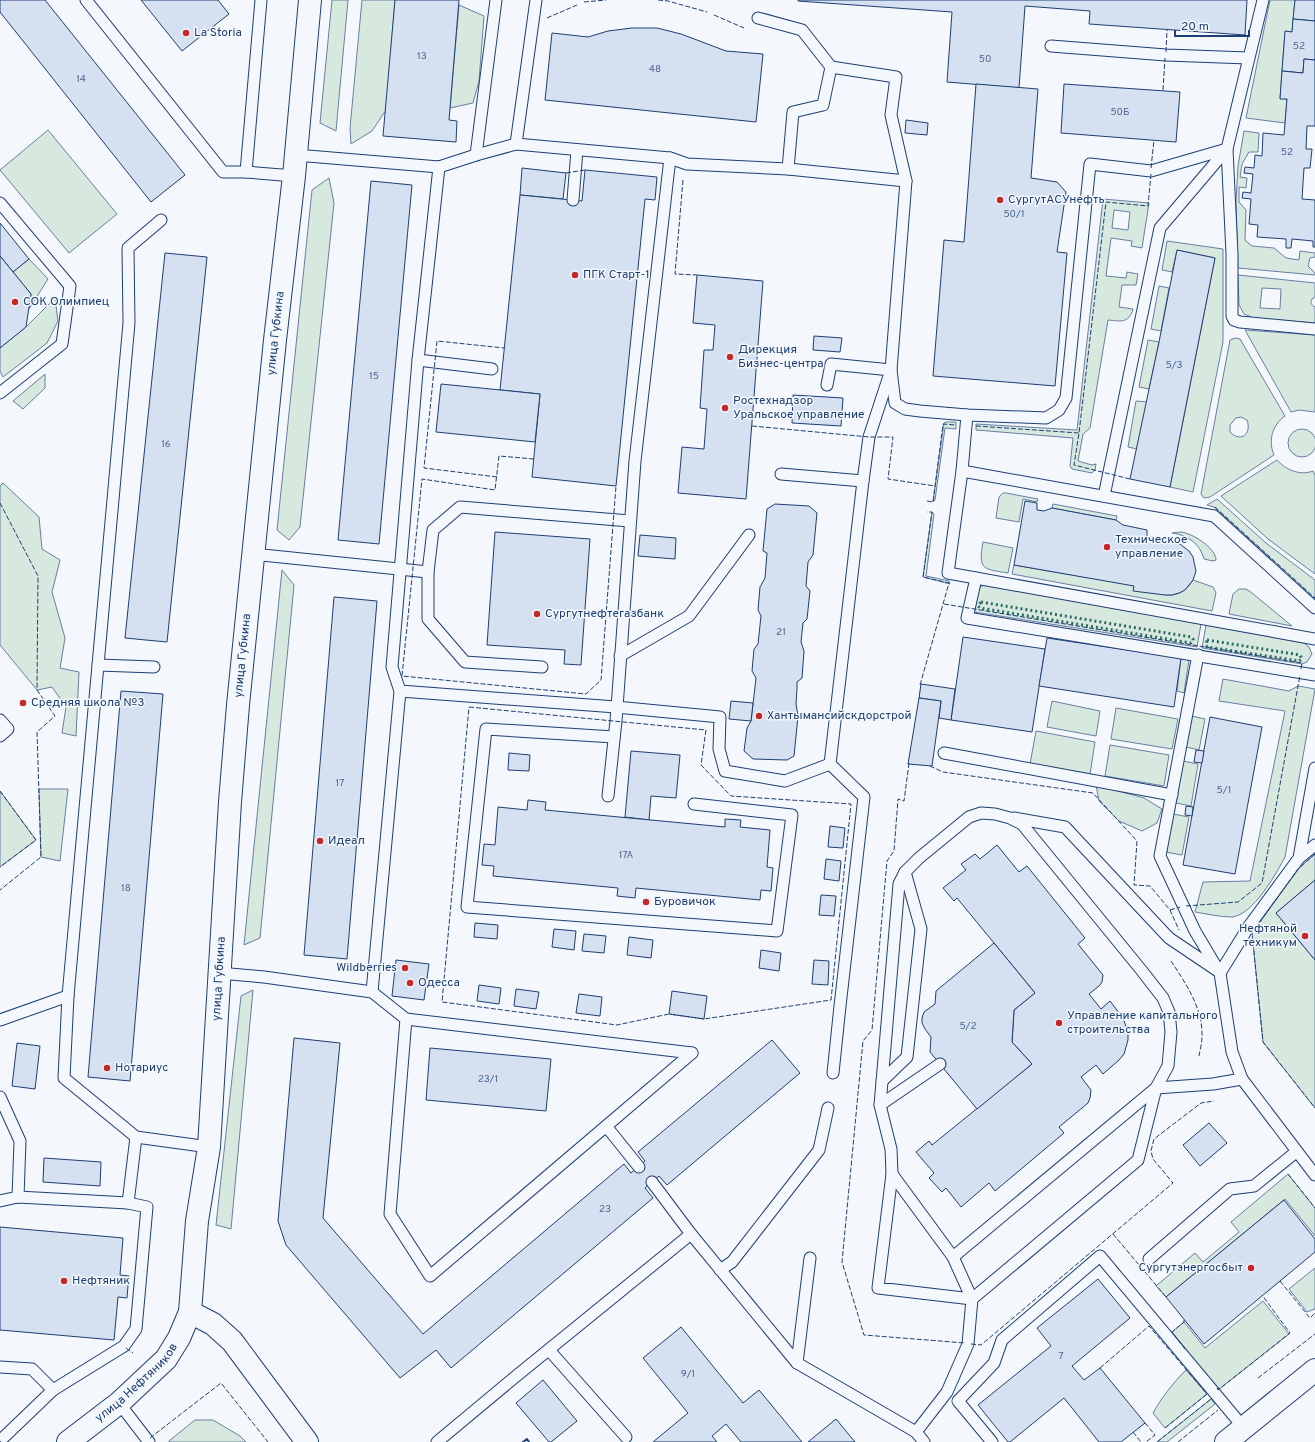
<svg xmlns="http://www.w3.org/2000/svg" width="1315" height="1442" font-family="Overpass,sans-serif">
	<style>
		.green { fill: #d7e8df; stroke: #687fa3; fill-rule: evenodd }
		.building { fill: #d5e0f0; stroke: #1d3f73 }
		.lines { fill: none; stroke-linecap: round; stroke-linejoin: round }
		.service-casing { stroke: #1d3f73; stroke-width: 13 }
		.tertiary-casing { stroke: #1d3f73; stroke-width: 24 }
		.secondary-casing { stroke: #1d3f73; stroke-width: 24 }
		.service { stroke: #f4f7fb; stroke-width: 11 }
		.tertiary { stroke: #f4f7fb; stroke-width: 22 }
		.secondary { stroke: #f4f7fb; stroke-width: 22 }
		.hedge { stroke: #2c6c60; stroke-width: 3; stroke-dasharray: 2 3; stroke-linecap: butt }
		.fence { stroke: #1d3f73; stroke-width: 1; stroke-dasharray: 5 2; stroke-linecap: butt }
		.wall { stroke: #1d3f73; stroke-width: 2 }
		.poi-dot { fill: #c62828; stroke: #f4f7fb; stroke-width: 1.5 }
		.labels { text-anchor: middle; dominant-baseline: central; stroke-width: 3; stroke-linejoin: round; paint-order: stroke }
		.number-label { font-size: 10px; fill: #4b6792 }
		.poi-label { font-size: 12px; fill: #1d3f73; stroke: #f4f7fb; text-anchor: start }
		.street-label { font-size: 12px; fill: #1d3f73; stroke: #f4f7fb }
	</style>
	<rect width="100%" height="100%" fill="#f4f7fb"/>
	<g class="green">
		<path d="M332 0H348L336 131 320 123Z"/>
		<path d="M362 0H395L386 110 372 131 351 144 350 128Z"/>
		<path d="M1270 0H1295L1292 32H1285L1280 98 1287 99 1285 123 1246 118Z"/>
		<path d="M459 5 484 16 479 81 473 103 450 108Z"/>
		<path d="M48 130 117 214 69 253 0 170Z"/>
		<path d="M1244 131 1259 133 1258 152H1249L1242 164 1240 177 1247 178 1246 188 1239 187V202L1246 210 1245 240 1252 246 1274 248 1286 258 1299 260 1300 251 1315 253V257L1310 258 1308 266 1315 273V275L1238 268 1236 201 1238 166Z"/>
		<path d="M329 178 334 203 300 527 289 540 277 530 312 190Z"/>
		<path d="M1103 199 1149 203 1142 248 1131 246 1132 241 1111 238 1106 276 1126 278 1127 272 1138 274 1136 285H1122L1119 307 1133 309C1129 324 1120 321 1108 320L1090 428 1083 434 1078 461 1092 465 1096 464 1095 470 1092 473 1072 469 1070 466 1073 438 976 430V424L1077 430ZM1114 210 1130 212 1128 230 1112 228Z"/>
		<path d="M1167 241 1223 249V342L1193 492 1170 487 1215 258 1177 250 1172 272 1162 270Z"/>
		<path d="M29 259 48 279 29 309 31 294 13 272Z"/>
		<path d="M1238 275 1315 283V297L1312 299C1310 302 1311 305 1315 307V323L1254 318 1244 314 1239 305ZM1262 288 1281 289 1280 309 1260 308Z"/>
		<path d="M1159 286 1169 288 1161 331 1151 329Z"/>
		<path d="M55 298 58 321 47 343 3 377 0 371V348L26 327Z"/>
		<path d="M1245 330 1315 335V412L1299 410 1291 412Z"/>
		<path d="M1235 338 1240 339 1285 416C1272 425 1268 441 1274 455L1210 497 1205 498 1203 497 1201 494 1230 340ZM1241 417 1247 420C1252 434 1241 443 1230 432V425L1236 418Z"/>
		<path d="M1148 340 1159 342 1149 389 1139 387Z"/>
		<path d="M45 374V388L23 409 13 401Z"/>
		<path d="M1136 401 1147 402 1137 449 1128 447Z"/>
		<path d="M946 422H956V429L945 428 935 500 933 502 944 423Z"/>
		<circle cx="1302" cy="443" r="14"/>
		<path d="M1277 460C1286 470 1300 476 1313 471L1315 475V574L1268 539 1221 496Z"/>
		<path d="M3 483 39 517 42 549 60 560 52 592 65 638 60 668 79 672 76 736 62 733 66 707 52 687 37 690 0 645V486Z"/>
		<path d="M1003 493H1006L1038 499 1037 502 1023 499 1019 522 996 518 999 497Z"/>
		<path d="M1217 499 1266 543 1315 580V599L1214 507 1207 505Z"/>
		<path d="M1053 504 1117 516 1116 520 1052 508Z"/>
		<path d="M932 512 934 514 926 576 949 581 950 584 923 577Z"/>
		<path d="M1181 532C1192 533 1216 548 1216 560L1213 561 1204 559C1200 543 1187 535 1172 533Z"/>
		<path d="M983 542 1013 548 1008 573C983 569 978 570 983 542Z"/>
		<path d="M1014 565C1053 572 1093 578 1133 585 1145 588 1159 596 1172 595 1182 594 1188 588 1193 580L1213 587 1216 593 1212 611 1012 574Z"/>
		<path d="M282 570 294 585 260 938 244 945Z"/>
		<path d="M984 585 1201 624 1197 647 974 612 979 590 980 587Z"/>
		<path d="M1239 589H1246L1252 593 1292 626 1229 614 1233 594Z"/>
		<path d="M1206 625 1304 643 1309 647 1312 654 1307 662 1302 664 1202 648Z"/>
		<path d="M1181 658 1189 660 1184 693 1177 691Z"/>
		<path d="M1223 679 1289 691 1298 686 1315 689 1285 857C1276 874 1253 915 1232 917 1220 917 1207 914 1195 912L1203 882 1250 881 1285 711 1219 701Z"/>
		<path d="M1052 701 1100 711 1096 736 1047 727Z"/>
		<path d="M1116 708 1178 719 1172 749 1111 739Z"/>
		<path d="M1192 716 1205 719 1199 750 1186 747Z"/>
		<path d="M1036 731 1095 742 1090 774 1030 764Z"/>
		<path d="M1110 745 1169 755 1164 786 1105 776Z"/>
		<path d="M1183 761 1198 764 1191 806 1176 803Z"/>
		<path d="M1096 785 1144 798 1162 809 1157 823 1142 831 1119 821 1099 801Z"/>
		<path d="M39 789H68L60 861 41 857Z"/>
		<path d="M0 791 36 840 0 867Z"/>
		<path d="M1173 814 1189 817 1182 855 1165 852Z"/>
		<path d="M1315 854V880L1276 913 1315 960V1108L1263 1042 1252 933 1298 869Z"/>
		<path d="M253 990 231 1229 216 1225 241 996Z"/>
		<path d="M1288 1174 1315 1208V1236L1285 1199 1166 1297 1156 1286 1195 1253 1203 1262 1239 1232 1231 1222Z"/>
		<path d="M1315 1268V1309L1307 1312 1289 1289Z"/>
		<path d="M1263 1301 1289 1334 1218 1390 1172 1332 1184 1322 1205 1348Z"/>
		<path d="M1186 1370 1207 1394 1165 1428 1153 1413C1162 1397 1173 1383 1186 1370Z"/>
		<path d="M1211 1399 1215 1404 1167 1442H1157Z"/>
		<path d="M195 1420H213L240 1436 246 1442H169V1441Z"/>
	</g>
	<g class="building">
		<path d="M0 0H45L185 175 151 202 0 12Z"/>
		<path d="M141 0H218L229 14 182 51Z"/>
		<path d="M395 0H459L449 120 457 121 456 142 383 136Z"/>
		<path d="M798 0H1247L1245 35 1089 24 1090 11 1025 6 1019 88 947 82 952 12 798 1Z"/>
		<path d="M1295 0H1315V21L1293 19Z"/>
		<path d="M1293 19 1315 21V60L1304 59 1303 73 1282 71 1285 31 1292 32Z"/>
		<path d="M632 28H657L681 34 726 51 763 54 756 122 545 100 552 33 588 37 608 31Z"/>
		<path d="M1304 59 1315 60V126H1307L1306 149H1312L1310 168H1304L1302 199 1315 200V247H1313V241L1292 239 1291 248H1286V239L1257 237 1258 225 1249 224 1251 199 1242 198 1243 192 1251 193 1253 174 1244 173 1245 167 1254 168 1255 155 1262 156 1263 133 1284 135 1287 99H1280L1282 71 1303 73Z"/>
		<path d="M976 84 1038 89 1031 178 1057 182 1066 192 1057 252 1067 253 1055 386 933 376 944 240 964 242Z"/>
		<path d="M1064 84 1180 92 1176 142 1061 133Z"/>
		<path d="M906 120 928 123 927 135 905 133Z"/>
		<path d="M522 168 566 173 563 199 520 195Z"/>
		<path d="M585 170 657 177 655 200 645 199 616 486 532 477 540 394 500 390 520 195 582 201Z"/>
		<path d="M371 181 412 185 379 544 338 540Z"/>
		<path d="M0 223 29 259 13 272 0 256Z"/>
		<path d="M1177 250 1215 258 1170 487 1130 479 1159 342Z"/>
		<path d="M165 253 207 257 167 642 125 638Z"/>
		<path d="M0 256 31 294 26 327 0 348Z"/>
		<path d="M697 275 763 281 746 499 678 493 682 447 704 449 707 409 700 408 704 350H713L715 325 693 323Z"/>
		<path d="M814 336 842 338 840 352 813 350Z"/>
		<path d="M441 384 540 394 535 442 436 432Z"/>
		<path d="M793 395 843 398 841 426 792 423Z"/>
		<path d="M1025 501 1037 503V510L1044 511 1052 508 1116 520 1123 525 1147 530V536L1180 544 1189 551 1193 557 1196 571 1193 580 1185 590 1179 593 1172 595H1165L1133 591 1134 586 1014 565Z"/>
		<path d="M775 504 809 506 817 513 813 555 808 562 806 586 810 591 807 619 803 623 801 642 804 651 802 678 797 682V688L796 704 798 716 794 756 787 760 753 759 744 751 747 728 751 721 756 678 752 671 754 649 758 644 761 616 758 610 760 587 765 578 767 553 763 551 767 509Z"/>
		<path d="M495 532 590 539 581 665 564 664 565 650 487 645Z"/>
		<path d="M640 535 676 538 675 559 638 556Z"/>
		<path d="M334 597 377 601 347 959 304 955Z"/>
		<path d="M963 637 1045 649 1032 732 951 720Z"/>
		<path d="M1047 638 1181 658 1174 707 1039 686Z"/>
		<path d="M921 684 955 689 951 720 939 718 941 701 919 698Z"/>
		<path d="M121 691 163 694 130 1081 88 1077Z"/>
		<path d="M919 698 941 701 932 766 908 764Z"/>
		<path d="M731 701 753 703 751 721 729 719Z"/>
		<path d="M1210 717 1262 727 1235 874 1183 865Z"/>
		<path d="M1196 750 1204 751 1202 763 1194 762Z"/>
		<path d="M631 751 680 755 676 798 651 796 649 820 625 817Z"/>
		<path d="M509 753 530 755 529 771 508 770Z"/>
		<path d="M528 800 546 802 545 810 725 827V819L741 820 740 827 770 830 767 867 773 868 771 891 761 890 760 900 636 888 635 898 617 896 618 888 493 876 494 866 482 865 484 844 495 845 498 807 527 810Z"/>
		<path d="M1186 806 1193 807 1192 816 1185 815Z"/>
		<path d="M830 826 845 828 843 848 828 847Z"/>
		<path d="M997 845 1019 872 1027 866 1085 938 1078 944 1103 975 1102 982 1099 986 1089 994 1101 1009 1110 1001 1123 1018 1128 1032V1040L1124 1054 1119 1060 1103 1074 1096 1065 1081 1077 1091 1090 1090 1098 1088 1103 1059 1127 1064 1133 995 1191 989 1183 961 1207 946 1188 942 1192 929 1178 934 1173 916 1152 929 1141 932 1145 1032 1064 1012 1042 1014 1010 1035 993 957 898 954 901 943 888 966 870 961 864 975 854 980 859Z"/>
		<path d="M826 859 841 861 839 881 824 879Z"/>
		<path d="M1315 880V960L1276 913Z"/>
		<path d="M821 895 836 896 834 916 819 915Z"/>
		<path d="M475 923 498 925 497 939 474 937Z"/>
		<path d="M554 929 576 931 574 950 552 947Z"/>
		<path d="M584 934 606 936 604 953 582 951Z"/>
		<path d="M629 937 653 940 651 958 627 955Z"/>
		<path d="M994 943 1035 993 1014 1010 1012 1042 1032 1064 977 1109 930 1052 931 1037 925 1029 922 1023V1018L924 1012 935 1004 936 991Z"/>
		<path d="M761 950 781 953 779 971 759 968Z"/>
		<path d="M396 960 429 964 424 1000 392 996Z"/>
		<path d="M814 960 829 961 828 985 812 984Z"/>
		<path d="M479 985 501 988 499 1004 477 1001Z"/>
		<path d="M516 989 539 992 536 1009 514 1006Z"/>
		<path d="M672 991 707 996 704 1019 669 1014Z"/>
		<path d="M579 994 602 997 600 1016 576 1013Z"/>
		<path d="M294 1038 340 1043 323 1218 423 1334 624 1164 631 1173 645 1161 638 1152 772 1040 800 1073 667 1185 659 1176 645 1188 653 1198 451 1368 436 1350 400 1378 286 1245 278 1221Z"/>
		<path d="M17 1043 40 1046 35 1089 12 1086Z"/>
		<path d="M430 1048 551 1059 546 1111 426 1100Z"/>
		<path d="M1209 1123 1227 1143 1200 1166 1183 1145Z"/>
		<path d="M44 1158 101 1162 100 1186 43 1182Z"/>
		<path d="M1284 1200 1315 1239V1252L1204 1344 1166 1297Z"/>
		<path d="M0 1227 123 1238 120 1275 129 1276 128 1286 127 1298 118 1297 114 1340 0 1330Z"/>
		<path d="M1098 1279 1130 1318 1072 1366 1084 1380 1100 1368 1145 1423 1121 1442H1099L1064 1398 1010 1442H1008L978 1405 1051 1346 1037 1328Z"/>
		<path d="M681 1327 743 1403 759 1390 802 1442H741L726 1424 712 1436 717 1442H653L688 1413 643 1358Z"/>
		<path d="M543 1380 577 1421 551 1442H549L516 1403Z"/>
		<path d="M836 1419 855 1442H808Z"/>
	</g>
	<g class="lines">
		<defs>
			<g id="service">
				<path d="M86 0 223 172H246L294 176"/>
				<path d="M758 18 802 30 831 67 896 77 891 115 906 181 891 370 895 403 905 409 920 411 967 415 1046 418 1059 410 1066 398 1090 164 1151 171 1227 149 1232 254V316L1234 320 1240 322 1315 329"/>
				<path d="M1051 46 1166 55 1248 58"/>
				<path d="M516 144 536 0"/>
				<path d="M296 155 439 167 476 155 516 144 670 158 687 164 788 169 906 181"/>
				<path d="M476 155 496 0"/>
				<path d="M788 169 793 112 823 105 831 67"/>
				<path d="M246 172 261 0"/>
				<path d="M573 200 577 150"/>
				<path d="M0 203 70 286 62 344 0 393"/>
				<path d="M161 220 128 248 129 323 68 996 64 1078 136 1137 209 1147"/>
				<path d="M418 360 492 369"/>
				<path d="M827 385 831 364 891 370 869 437 863 481 830 764"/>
				<path d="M962 471 967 415"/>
				<path d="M781 474 863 481"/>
				<path d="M1104 496 1160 228 1227 149 1263 0"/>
				<path d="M253 554 428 572"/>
				<path d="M976 578 967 618 1315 675"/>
				<path d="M1315 608 1214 516 962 471 948 573 1315 639"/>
				<path d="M1198 655 1160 856 1195 931 1220 973 1232 1052 1242 1079 1315 1175"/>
				<path d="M620 656 689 616 749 535"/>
				<path d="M98 665 154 667"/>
				<path d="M542 667 465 662 428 619V572L433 530 460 507 630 521"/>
				<path d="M400 691 616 707 720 717 719 749 725 771 785 781 830 764"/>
				<path d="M0 720 8 729 0 736"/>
				<path d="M614 737 486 729 467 907 777 931 792 815 694 804"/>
				<path d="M944 753 1172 795"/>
				<path d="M830 764 864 797 840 1006 833 1073"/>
				<path d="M608 796 616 721 635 461 670 158"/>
				<path d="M1014 818 1065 827 1169 938 1218 971"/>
				<path d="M1299 858 1315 845"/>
				<path d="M219 973 264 977 372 992 406 1019 692 1053"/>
				<path d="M1220 973 1249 926 1299 858 1315 768"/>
				<path d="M372 992 400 691 392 667 418 360 439 167"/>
				<path d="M406 1019 390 1214 430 1276 692 1053"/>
				<path d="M0 1020 68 996"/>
				<path d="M882 1081 907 1057 921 929 905 872"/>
				<path d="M1156 1088 1213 1084 1242 1079"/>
				<path d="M0 1097 20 1141 18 1197"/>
				<path d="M880 1105 940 1064"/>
				<path d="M606 1126 639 1167"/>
				<path d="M892 1174 953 1257 972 1299 968 1344 947 1392 916 1432"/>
				<path d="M652 1182 691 1234 797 1363 916 1432 924 1442"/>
				<path d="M0 1201 18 1197 128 1203 147 1207 136 1329 124 1346 53 1390 4 1437"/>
				<path d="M128 1203 136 1137"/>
				<path d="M953 1257 1156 1088 1168 1066 1171 1032 1169 1012 1163 998 1142 971 1022 824 1010 818 995 814 981 813 969 817 919 858 905 872 899 884 880 1105 891 1149 892 1174 878 1288 972 1299 1138 1160 1156 1088"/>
				<path d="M1149 1259 1230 1189 1254 1186 1296 1152"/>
				<path d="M720 1270 732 1262 819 1150 828 1108"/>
				<path d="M549 1350 626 1437"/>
				<path d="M797 1363 810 1258"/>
				<path d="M0 1367 32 1369 53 1390"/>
				<path d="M119 1403 149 1442"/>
				<path d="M437 1442 515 1377 691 1234"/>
				<path d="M992 1442 958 1401 994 1363 1002 1340 1100 1256 1244 1428"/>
			</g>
			<g id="tertiary">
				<path id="s1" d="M68 1442 119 1403 166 1359 179 1338 190 1312"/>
				<path d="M1226 1442 1315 1370"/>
			</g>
			<g id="secondary">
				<path id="s2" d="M307 1442 232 1341 213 1324 190 1312 197 1221 209 1147 230 802 238 705 275 340 294 176 310 0"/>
			</g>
		</defs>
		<use href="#service" class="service-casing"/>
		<use href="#tertiary" class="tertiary-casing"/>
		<use href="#secondary" class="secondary-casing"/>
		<use href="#service" class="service"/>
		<use href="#tertiary" class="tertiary"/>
		<use href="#secondary" class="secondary"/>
		<g class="hedge">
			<path d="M981 602 1191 637 1193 639V641L1191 643 980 608 978 606Z"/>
			<path d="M1207 640 1300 655 1302 659 1299 661 1207 647 1206 645Z"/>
		</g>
		<g class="fence">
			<path d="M658 0 668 1 707 12"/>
			<path d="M584 2 606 0"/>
			<path d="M714 15 744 28"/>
			<path d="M547 18 577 5"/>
			<path d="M1166 52 1167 30"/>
			<path d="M1163 90 1165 58"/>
			<path d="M1151 168 1154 140"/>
			<path d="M566 173 585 170"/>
			<path d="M683 180 675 274 697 275"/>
			<path d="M752 426 869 437H893L888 479 935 486"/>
			<path d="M976 426 1079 433"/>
			<path d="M534 459 499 456 495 490 422 479 402 676 586 694 601 680 616 486"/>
			<path d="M497 477 424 468 437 341 504 348"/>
			<path d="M1130 479 1074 465 1079 433 1106 202 1148 206 1151 174"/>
			<path d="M927 501 933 502 943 424 956 425"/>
			<path d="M0 503 38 576 37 690 55 716 37 732 41 857 0 890"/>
			<path d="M1215 507 1315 598"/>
			<path d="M944 604 1302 663 1301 669"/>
			<path d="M920 685 949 583 923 577 932 512H927"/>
			<path d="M469 707 706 730 701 765 731 796 851 804 831 1000 704 1019 669 1014 617 1025 442 1002Z"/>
			<path d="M909 763 904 801 898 799 894 851 887 861 872 1030 863 1041 842 1262 864 1335 965 1343"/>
			<path d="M930 766 943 772 1093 793 1137 841 1134 885 1150 886 1170 910 1179 930"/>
			<path d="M0 791 36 840 0 867"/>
			<path d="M1315 854 1298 869 1252 933 1263 1042 1315 1108"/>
			<path d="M1186 906 1238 902 1262 883 1300 675"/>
			<path d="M1170 910 1180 907"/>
			<path d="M1171 961C1186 984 1203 1008 1202 1037 1202 1043 1200 1050 1199 1056"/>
			<path d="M1288 1174 1315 1208"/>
			<path d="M1113 1234 1166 1297"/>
			<path d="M1280 1281 1310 1318 1315 1313"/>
			<path d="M1184 1320V1322L1172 1332 1185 1349"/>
			<path d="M971 1344 981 1345 1173 1183 1153 1159 1151 1151 1154 1139 1201 1103 1214 1101"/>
			<path d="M126 1348 133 1353"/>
			<path d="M1100 1368 1149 1326 1207 1394 1165 1428"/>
			<path d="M1258 1378 1315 1334"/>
			<path d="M1217 1388 1218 1390 1290 1333 1262 1295"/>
			<path d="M1145 1423 1155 1435 1146 1442"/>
			<path d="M1133 1432 1141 1442"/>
			<path d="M150 1438 221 1383 268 1442"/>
			<path d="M1157 1442 1211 1399"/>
			<path d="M1178 1442 1218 1410"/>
		</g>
		<path class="wall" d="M523 1442 527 1439 529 1442"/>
	</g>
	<g class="poi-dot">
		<circle cx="186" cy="33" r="4"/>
		<circle cx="1000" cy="200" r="4"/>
		<circle cx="575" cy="275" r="4"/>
		<circle cx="15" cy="302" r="4"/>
		<circle cx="730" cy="357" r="4"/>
		<circle cx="725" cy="408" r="4"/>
		<circle cx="1107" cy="547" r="4"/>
		<circle cx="537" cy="614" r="4"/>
		<circle cx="23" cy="703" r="4"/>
		<circle cx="759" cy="716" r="4"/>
		<circle cx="320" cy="841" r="4"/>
		<circle cx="646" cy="902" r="4"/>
		<circle cx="1305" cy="936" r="4"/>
		<circle cx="405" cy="968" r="4"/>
		<circle cx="410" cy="983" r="4"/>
		<circle cx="1059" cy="1023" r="4"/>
		<circle cx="107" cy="1068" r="4"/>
		<circle cx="1251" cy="1268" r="4"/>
		<circle cx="64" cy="1281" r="4"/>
	</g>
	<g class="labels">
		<g class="number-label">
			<text x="1299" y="46">52</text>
			<text x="422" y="56">13</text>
			<text x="985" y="59">50</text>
			<text x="655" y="69">48</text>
			<text x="81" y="79">14</text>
			<text x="1120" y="112">50Б</text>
			<text x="1287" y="152">52</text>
			<text x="1014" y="214">50/1</text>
			<text x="1174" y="365">5/3</text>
			<text x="374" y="376">15</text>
			<text x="166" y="444">16</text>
			<text x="781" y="632">21</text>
			<text x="340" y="783">17</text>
			<text x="1224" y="790">5/1</text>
			<text x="626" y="855">17А</text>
			<text x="126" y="888">18</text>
			<text x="968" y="1026">5/2</text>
			<text x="488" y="1079">23/1</text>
			<text x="605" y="1209">23</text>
			<text x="1061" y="1356">7</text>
			<text x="688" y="1374">9/1</text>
		</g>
		<g class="poi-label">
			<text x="194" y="33">La Storia</text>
			<text x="1008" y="200">СургутАСУнефть</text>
			<text x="583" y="275">ПГК Старт-1</text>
			<text x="23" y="302">СОК Олимпиец</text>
			<text x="738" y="350">Дирекция<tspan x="738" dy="14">Бизнес-центра</tspan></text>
			<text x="733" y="401">Ростехнадзор<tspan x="733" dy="14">Уральское управление</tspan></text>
			<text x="1115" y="540">Техническое<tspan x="1115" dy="14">управление</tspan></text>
			<text x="545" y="614">Сургутнефтегазбанк</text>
			<text x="31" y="703">Средняя школа №3</text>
			<text x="767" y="716">Хантымансийскдорстрой</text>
			<text x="328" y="841">Идеал</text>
			<text x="654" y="902">Буровичок</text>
			<text x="1297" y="929" text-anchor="end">Нефтяной<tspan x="1297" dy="14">техникум</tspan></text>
			<text x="397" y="968" text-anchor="end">Wildberries</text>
			<text x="418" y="983">Одесса</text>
			<text x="1067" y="1016">Управление капитального<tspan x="1067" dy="14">строительства</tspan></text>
			<text x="115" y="1068">Нотариус</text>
			<text x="1243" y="1268" text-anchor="end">Сургутэнергосбыт</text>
			<text x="72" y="1281">Нефтяник</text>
		</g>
		<g class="street-label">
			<text stroke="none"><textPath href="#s2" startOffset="1160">улица Губкина</textPath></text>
			<text stroke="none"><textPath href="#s2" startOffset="836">улица Губкина</textPath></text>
			<text stroke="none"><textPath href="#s2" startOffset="512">улица Губкина</textPath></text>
			<text stroke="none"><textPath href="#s1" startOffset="91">улица Нефтяников</textPath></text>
		</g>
	</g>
	<path d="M1175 30v6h74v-6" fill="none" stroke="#1d3f73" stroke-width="2"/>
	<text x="1181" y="30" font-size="12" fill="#1d3f73" stroke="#f4f7fb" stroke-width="3" paint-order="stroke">20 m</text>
</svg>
